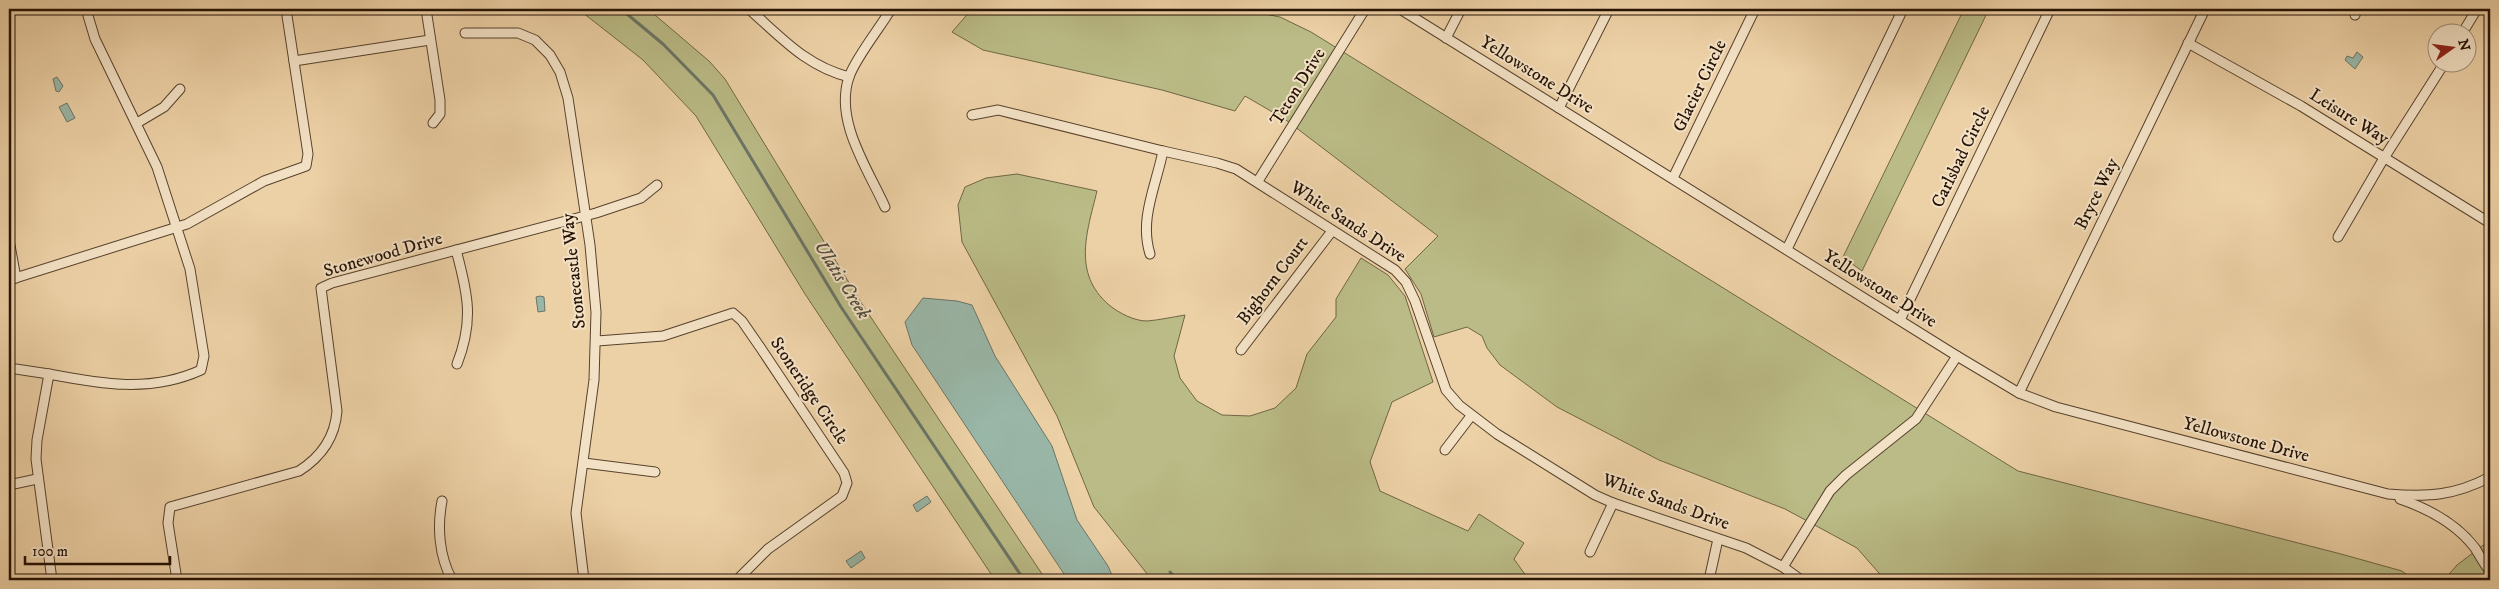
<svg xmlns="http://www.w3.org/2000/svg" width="2499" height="589" font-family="'IM FELL DW Pica',serif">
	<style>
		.green { fill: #babb86; stroke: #706645 }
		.water { fill: #99b7a8; stroke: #6b7566 }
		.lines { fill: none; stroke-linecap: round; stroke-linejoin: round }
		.stream { stroke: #6b7566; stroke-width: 3 }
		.minor-casing { stroke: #57422c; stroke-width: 11 }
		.minor { stroke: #f3e1c5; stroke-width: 9 }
		.labels { text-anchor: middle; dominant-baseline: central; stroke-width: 4; stroke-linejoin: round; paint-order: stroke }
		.street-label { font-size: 18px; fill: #251204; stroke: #f3e1c5 }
		.water-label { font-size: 19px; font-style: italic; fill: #4e4c3d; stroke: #f3e1c5 }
	</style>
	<rect width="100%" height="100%" fill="#edd1a6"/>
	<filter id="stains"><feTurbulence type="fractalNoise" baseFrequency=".004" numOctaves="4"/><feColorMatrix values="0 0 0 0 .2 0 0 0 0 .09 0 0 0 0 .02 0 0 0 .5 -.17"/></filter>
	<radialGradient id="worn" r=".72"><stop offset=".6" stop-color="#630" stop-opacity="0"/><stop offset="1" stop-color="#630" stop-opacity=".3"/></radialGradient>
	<g class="green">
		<path d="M578 9H648L709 61 725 79 862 304 1046 580H995L805 294 696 116 643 60Z"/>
		<path d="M972 9H1240L1280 17 1311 32 2018 471 2341 554 2402 571 2413 580H1885L1857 548 1785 509 1659 460 1557 407 1500 365 1487 348 1482 336 1467 327 1434 337 1421 294 1405 269 1438 236 1286 120 1245 96 1235 111 1162 90 983 50 952 32Z"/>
		<path d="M1964 9H1989L1862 271 1843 257Z"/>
		<path d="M1017 174 1097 191C1087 232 1072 273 1109 305 1119 313 1134 321 1147 321 1159 320 1173 317 1185 315L1174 356 1180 378 1197 401 1222 415 1250 416 1275 408 1296 388 1307 354 1336 317V299L1361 258 1388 275 1405 296 1433 382 1392 402 1370 462 1380 491 1468 531 1479 514 1524 543 1514 559 1529 580H1152L1094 507 1057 416 962 242 958 205 965 187 986 178Z"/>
		<path d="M2490 540V580H2444L2457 565Z"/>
	</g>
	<g class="water">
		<path d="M2357 52 2363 57 2355 69 2345 60 2347 56 2353 58Z"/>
		<path d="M57 77 63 86 59 92 56 91 53 79Z"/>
		<path d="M67 103 75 118 67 122 59 107Z"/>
		<path d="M540 296 544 297 545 311 538 312 536 297Z"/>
		<path d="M923 298 957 301 972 305 995 356 1052 446 1077 520 1108 566 1114 580H1068L912 345 905 322Z"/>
		<path d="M927 496 931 502 917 512 913 505Z"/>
		<path d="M861 551 865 558 851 568 846 561Z"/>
	</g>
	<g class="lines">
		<g class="stream">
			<path d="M621 9 663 44 713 95 841 307 1024 580"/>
			<path d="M1170 572 1177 580"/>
		</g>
		<defs>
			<g id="minor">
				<path d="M426 9 440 100V114L433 123"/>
				<path d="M749 9C782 38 806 66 849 77"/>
				<path d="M1400 9 1957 356 2019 393 2056 407 2388 494C2428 497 2454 496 2490 477"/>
				<path d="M2355 15 2357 9"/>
				<path d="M2463 32 2477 9"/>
				<path d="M465 33H518L535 40 550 55 560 72 568 98 590 245 596 312 594 380 576 513 584 580"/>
				<path d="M1446 38 1461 9"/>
				<path d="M2188 43 2301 106 2490 223"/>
				<path d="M294 61 430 40"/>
				<path d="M1559 108 1609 9"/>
				<path d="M972 115 998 110 1163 151 1217 163 1236 169 1395 270 1406 282 1415 301 1446 390 1459 405 1497 434 1595 495 1613 503 1746 548 1783 567 1801 580"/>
				<path d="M137 123 164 107 180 89"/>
				<path d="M1673 178 1755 9"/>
				<path d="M1258 181 1365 9"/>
				<path d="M885 207C868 169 834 121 849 77 856 57 880 28 891 9"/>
				<path d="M2338 237 2384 158 2445 62"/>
				<path d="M9 240 16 278"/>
				<path d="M1787 249 1903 9"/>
				<path d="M456 250C468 294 474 321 457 364"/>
				<path d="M1150 254C1139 219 1156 186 1163 151"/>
				<path d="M9 280 187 224 264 181 306 166 308 154 286 9"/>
				<path d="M1900 320 2050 9"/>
				<path d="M597 341 663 336 733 313 742 321 762 350 844 473 847 483 842 496 768 549 737 580"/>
				<path d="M1241 350 1332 231"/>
				<path d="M9 368 49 374"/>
				<path d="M2019 393 2205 9"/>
				<path d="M1445 450 1471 416"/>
				<path d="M584 463 655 472"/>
				<path d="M9 485 37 479"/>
				<path d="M2400 499C2429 509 2456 523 2475 548 2480 556 2484 564 2490 571"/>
				<path d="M442 501C437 527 439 556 452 580"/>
				<path d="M1590 552 1613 503"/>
				<path d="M1783 567 1830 491 1846 475 1916 419 1957 356"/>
				<path d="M52 580 36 459 37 440 49 374C101 384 151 393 201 370L204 356 190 269 157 167 95 39 86 9"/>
				<path d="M177 580 168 523 170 507 299 471C321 457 335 438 337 411L321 288 332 283 596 213 641 198 657 185"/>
				<path d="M1709 580 1718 539"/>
			</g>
		</defs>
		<use href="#minor" class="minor-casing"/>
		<use href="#minor" class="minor"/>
	</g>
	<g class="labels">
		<g class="street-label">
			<text transform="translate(1537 75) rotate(32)">Yellowstone Drive</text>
			<text transform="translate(1700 86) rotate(-64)">Glacier Circle</text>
			<text transform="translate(1298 87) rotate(-58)">Teton Drive</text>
			<text transform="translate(2349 117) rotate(32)">Leisure Way</text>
			<text transform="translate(1961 157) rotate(-64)">Carlsbad Circle</text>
			<text transform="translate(2097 194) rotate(-64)">Bryce Way</text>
			<text transform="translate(1348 222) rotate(33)">White Sands Drive</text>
			<text transform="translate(383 255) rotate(-16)">Stonewood Drive</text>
			<text transform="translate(574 271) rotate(-96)">Stonecastle Way</text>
			<text transform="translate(1273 281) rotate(-53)">Bighorn Court</text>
			<text transform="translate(1880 289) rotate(32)">Yellowstone Drive</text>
			<text transform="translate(809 391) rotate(56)">Stoneridge Circle</text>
			<text transform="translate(2246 440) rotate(15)">Yellowstone Drive</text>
			<text transform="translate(1666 502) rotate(20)">White Sands Drive</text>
		</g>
		<g class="water-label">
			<text transform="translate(842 280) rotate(58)">Ulatis Creek</text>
		</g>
	</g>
	<rect width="2499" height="589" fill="none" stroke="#edd1a6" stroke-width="30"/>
	<rect x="10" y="10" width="2479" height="569" fill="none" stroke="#251204" stroke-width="2.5"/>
	<rect x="15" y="15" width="2469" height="559" fill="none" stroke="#251204"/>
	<g transform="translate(2452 48) rotate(76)"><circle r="24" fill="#f3e1c5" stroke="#a18e78"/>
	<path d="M0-4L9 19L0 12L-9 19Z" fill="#8f2418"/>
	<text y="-8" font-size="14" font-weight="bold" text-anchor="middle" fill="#251204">N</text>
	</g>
	<path d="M25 556v8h145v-8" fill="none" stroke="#251204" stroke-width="2.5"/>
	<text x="32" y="556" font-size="15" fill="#251204" stroke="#f3e1c5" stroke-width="4" paint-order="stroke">100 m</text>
	<rect width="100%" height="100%" filter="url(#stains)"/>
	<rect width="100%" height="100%" fill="url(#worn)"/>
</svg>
